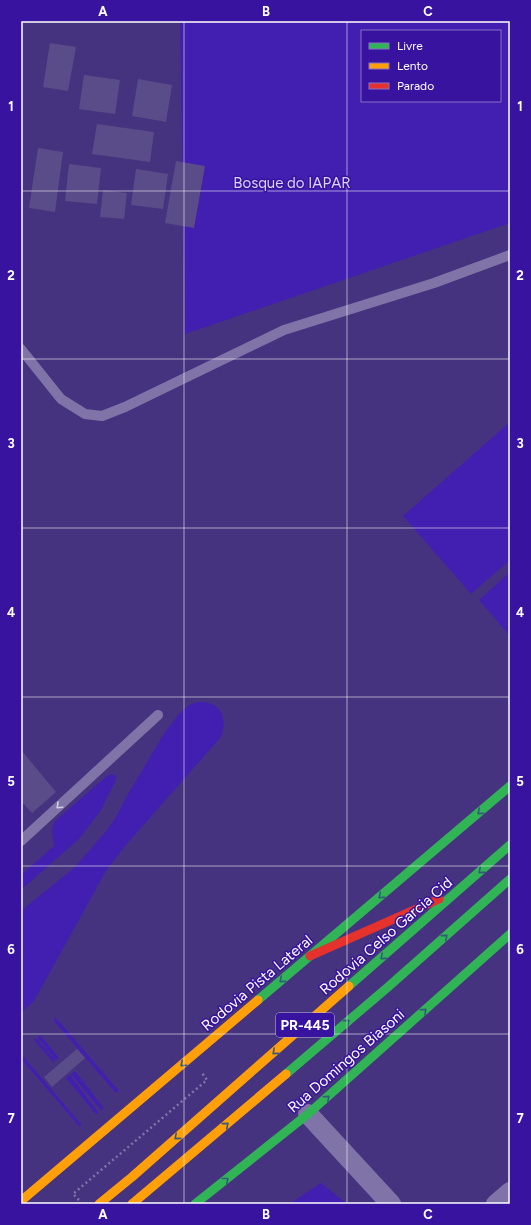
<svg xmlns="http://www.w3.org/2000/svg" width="531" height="1225" font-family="Figtree,sans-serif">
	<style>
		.green { fill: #421eb1; fill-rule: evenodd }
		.building { fill: #5a4b89 }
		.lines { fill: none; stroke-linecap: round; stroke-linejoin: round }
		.path { stroke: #8073a8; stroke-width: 2.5; stroke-dasharray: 2 3; stroke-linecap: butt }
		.lane { stroke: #8073a8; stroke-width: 10 }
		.street { stroke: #8073a8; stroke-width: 20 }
		.fast { stroke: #30b455; stroke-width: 9 }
		.slow { stroke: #ff9f0a; stroke-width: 9 }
		.jam { stroke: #e5322d; stroke-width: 9 }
		.oneway { stroke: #d3cee1 }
		.oneway2 { stroke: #345b7e }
		.grid { fill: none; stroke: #fff; stroke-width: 1; stroke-opacity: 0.55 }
		.labels { text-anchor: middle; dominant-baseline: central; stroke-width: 3; stroke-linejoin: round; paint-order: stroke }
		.shield { fill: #37139f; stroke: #c3b8e2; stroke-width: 1 }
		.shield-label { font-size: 14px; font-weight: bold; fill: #fff }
		.park-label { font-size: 15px; fill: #ddd3fd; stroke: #37139f }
		.street-label { font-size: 15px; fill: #fff; stroke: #37139f }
		.neatline { fill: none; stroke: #fff; stroke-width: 1.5 }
		.grid-label { font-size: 13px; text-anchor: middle; font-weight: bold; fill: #fff }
	</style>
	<rect width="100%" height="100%" fill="#46337f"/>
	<g class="green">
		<path d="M180 21H510V223L185 334ZM362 31H500V101H362Z"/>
		<path d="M510 422V560L471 594 403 516Z"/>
		<path d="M510 572V636L479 600Z"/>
		<path d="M198 702C221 701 228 717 221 737L125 846 106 871 34 1001 21 1013V911L75 867 107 830 116 817 128 794 165 732 179 714 189 705Z"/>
		<path d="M111 774 116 776 115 782 101 810 79 839 21 890V875L54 846 52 831 54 822 107 776Z"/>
		<path d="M55 1018 57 1019 118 1090V1092H115L54 1021Z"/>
		<path d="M38 1036H41L59 1058 56 1060 38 1038Z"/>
		<path d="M34 1039H37L55 1060 53 1062 35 1041Z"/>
		<path d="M21 1054 81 1124V1126H79L21 1059Z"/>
		<path d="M75 1071 103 1107V1110H101L71 1074Z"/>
		<path d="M70 1075 98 1112V1114H96L66 1078Z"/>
		<path d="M321 1183 347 1204H293L294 1201Z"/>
	</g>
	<g class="building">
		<path d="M50 43 76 47 68 91 43 87Z"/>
		<path d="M84 75 120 80 115 114 79 109Z"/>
		<path d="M138 79 172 85 166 122 132 116Z"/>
		<path d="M97 124 154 132 150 162 92 154Z"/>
		<path d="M38 148 63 152 55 212 29 208Z"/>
		<path d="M176 161 205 166 194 228 165 223Z"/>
		<path d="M69 164 101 168 97 204 65 201Z"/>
		<path d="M136 169 168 174 163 209 131 205Z"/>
		<path d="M103 190 127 193 124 219 100 217Z"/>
		<path d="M21 750 56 792 32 813 21 801Z"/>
		<path d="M77 1049 85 1058 52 1087 44 1077Z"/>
	</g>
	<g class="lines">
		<path class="path" d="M79 1200 73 1194 207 1080 202 1073"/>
		<g class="lane">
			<path d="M21 349 61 399 85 414 102 416 125 407 284 330 434 283 510 255"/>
			<path d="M21 841 158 715"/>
		</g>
		<g class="street">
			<path d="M308 1114 391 1204"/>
			<path d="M496 1204 510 1192"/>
		</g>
		<g class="fast">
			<path d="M349 986 510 845"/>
			<path d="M258 1000 510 786"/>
			<path d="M286 1074 388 987 510 879"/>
			<path d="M195 1204 308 1114 510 934"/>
		</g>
		<g class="slow">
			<path d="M21 1201 258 1000"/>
			<path d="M99 1204 132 1177 349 986"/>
			<path d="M132 1204 286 1074"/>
		</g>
		<path class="jam" d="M310 956 439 899"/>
	</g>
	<defs><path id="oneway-chevron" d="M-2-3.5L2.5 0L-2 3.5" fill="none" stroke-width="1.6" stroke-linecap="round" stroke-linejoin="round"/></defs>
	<use class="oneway" href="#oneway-chevron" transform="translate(59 806) rotate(137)"/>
	<g class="oneway2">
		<use href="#oneway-chevron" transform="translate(480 812) rotate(140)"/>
		<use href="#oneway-chevron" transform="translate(481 871) rotate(139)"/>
		<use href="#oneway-chevron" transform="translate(381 896) rotate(140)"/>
		<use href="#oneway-chevron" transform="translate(445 937) rotate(-41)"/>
		<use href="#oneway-chevron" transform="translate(383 957) rotate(139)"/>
		<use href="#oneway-chevron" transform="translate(282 980) rotate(140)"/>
		<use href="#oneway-chevron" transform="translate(424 1011) rotate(-42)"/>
		<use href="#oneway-chevron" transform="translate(347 1022) rotate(-40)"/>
		<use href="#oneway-chevron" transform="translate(275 1052) rotate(139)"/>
		<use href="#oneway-chevron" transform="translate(183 1064) rotate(140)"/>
		<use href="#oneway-chevron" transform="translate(327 1098) rotate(-42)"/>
		<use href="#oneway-chevron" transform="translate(226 1125) rotate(-40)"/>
		<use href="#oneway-chevron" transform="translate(177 1137) rotate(139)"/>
		<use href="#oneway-chevron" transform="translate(226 1180) rotate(-39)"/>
	</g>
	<path class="grid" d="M184 21V1204M347 21V1204M21 191H510M21 359H510M21 528H510M21 697H510M21 866H510M21 1034H510"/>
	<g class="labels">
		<rect class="shield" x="276" y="1013" width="58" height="24" rx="3"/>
		<g class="shield-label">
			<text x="305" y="1025">PR-445</text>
		</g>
		<g class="park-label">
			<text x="292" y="183">Bosque do IAPAR</text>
		</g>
		<g class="street-label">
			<text transform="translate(386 936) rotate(-41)">Rodovia Celso Garcia Cid</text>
			<text transform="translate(257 983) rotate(-40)">Rodovia Pista Lateral</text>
			<text transform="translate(346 1061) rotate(-41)">Rua Domingos Biasoni</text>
		</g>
	</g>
	<rect width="531" height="1225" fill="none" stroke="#37139f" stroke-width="44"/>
	<rect x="361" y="30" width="140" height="72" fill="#37139f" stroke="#8771c5"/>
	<rect x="369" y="43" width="20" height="6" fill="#30b455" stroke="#8771c5"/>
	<text x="397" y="50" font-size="12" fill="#ffffff">Livre</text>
	<rect x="369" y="63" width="20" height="6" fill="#ff9f0a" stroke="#8771c5"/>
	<text x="397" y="70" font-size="12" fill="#ffffff">Lento</text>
	<rect x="369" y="83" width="20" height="6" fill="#e5322d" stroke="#8771c5"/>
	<text x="397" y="90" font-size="12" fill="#ffffff">Parado</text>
	<rect x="22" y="22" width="487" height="1181" class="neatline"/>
	<g class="grid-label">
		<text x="103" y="16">A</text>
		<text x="266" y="16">B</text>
		<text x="428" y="16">C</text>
		<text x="11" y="111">1</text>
		<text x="520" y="111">1</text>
		<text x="11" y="280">2</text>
		<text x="520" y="280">2</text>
		<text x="11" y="448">3</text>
		<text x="520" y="448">3</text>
		<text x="11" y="617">4</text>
		<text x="520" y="617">4</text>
		<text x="11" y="786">5</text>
		<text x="520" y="786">5</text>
		<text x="11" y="954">6</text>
		<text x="520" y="954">6</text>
		<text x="11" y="1123">7</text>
		<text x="520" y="1123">7</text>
		<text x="103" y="1219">A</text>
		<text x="266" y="1219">B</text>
		<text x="428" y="1219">C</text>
	</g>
</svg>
